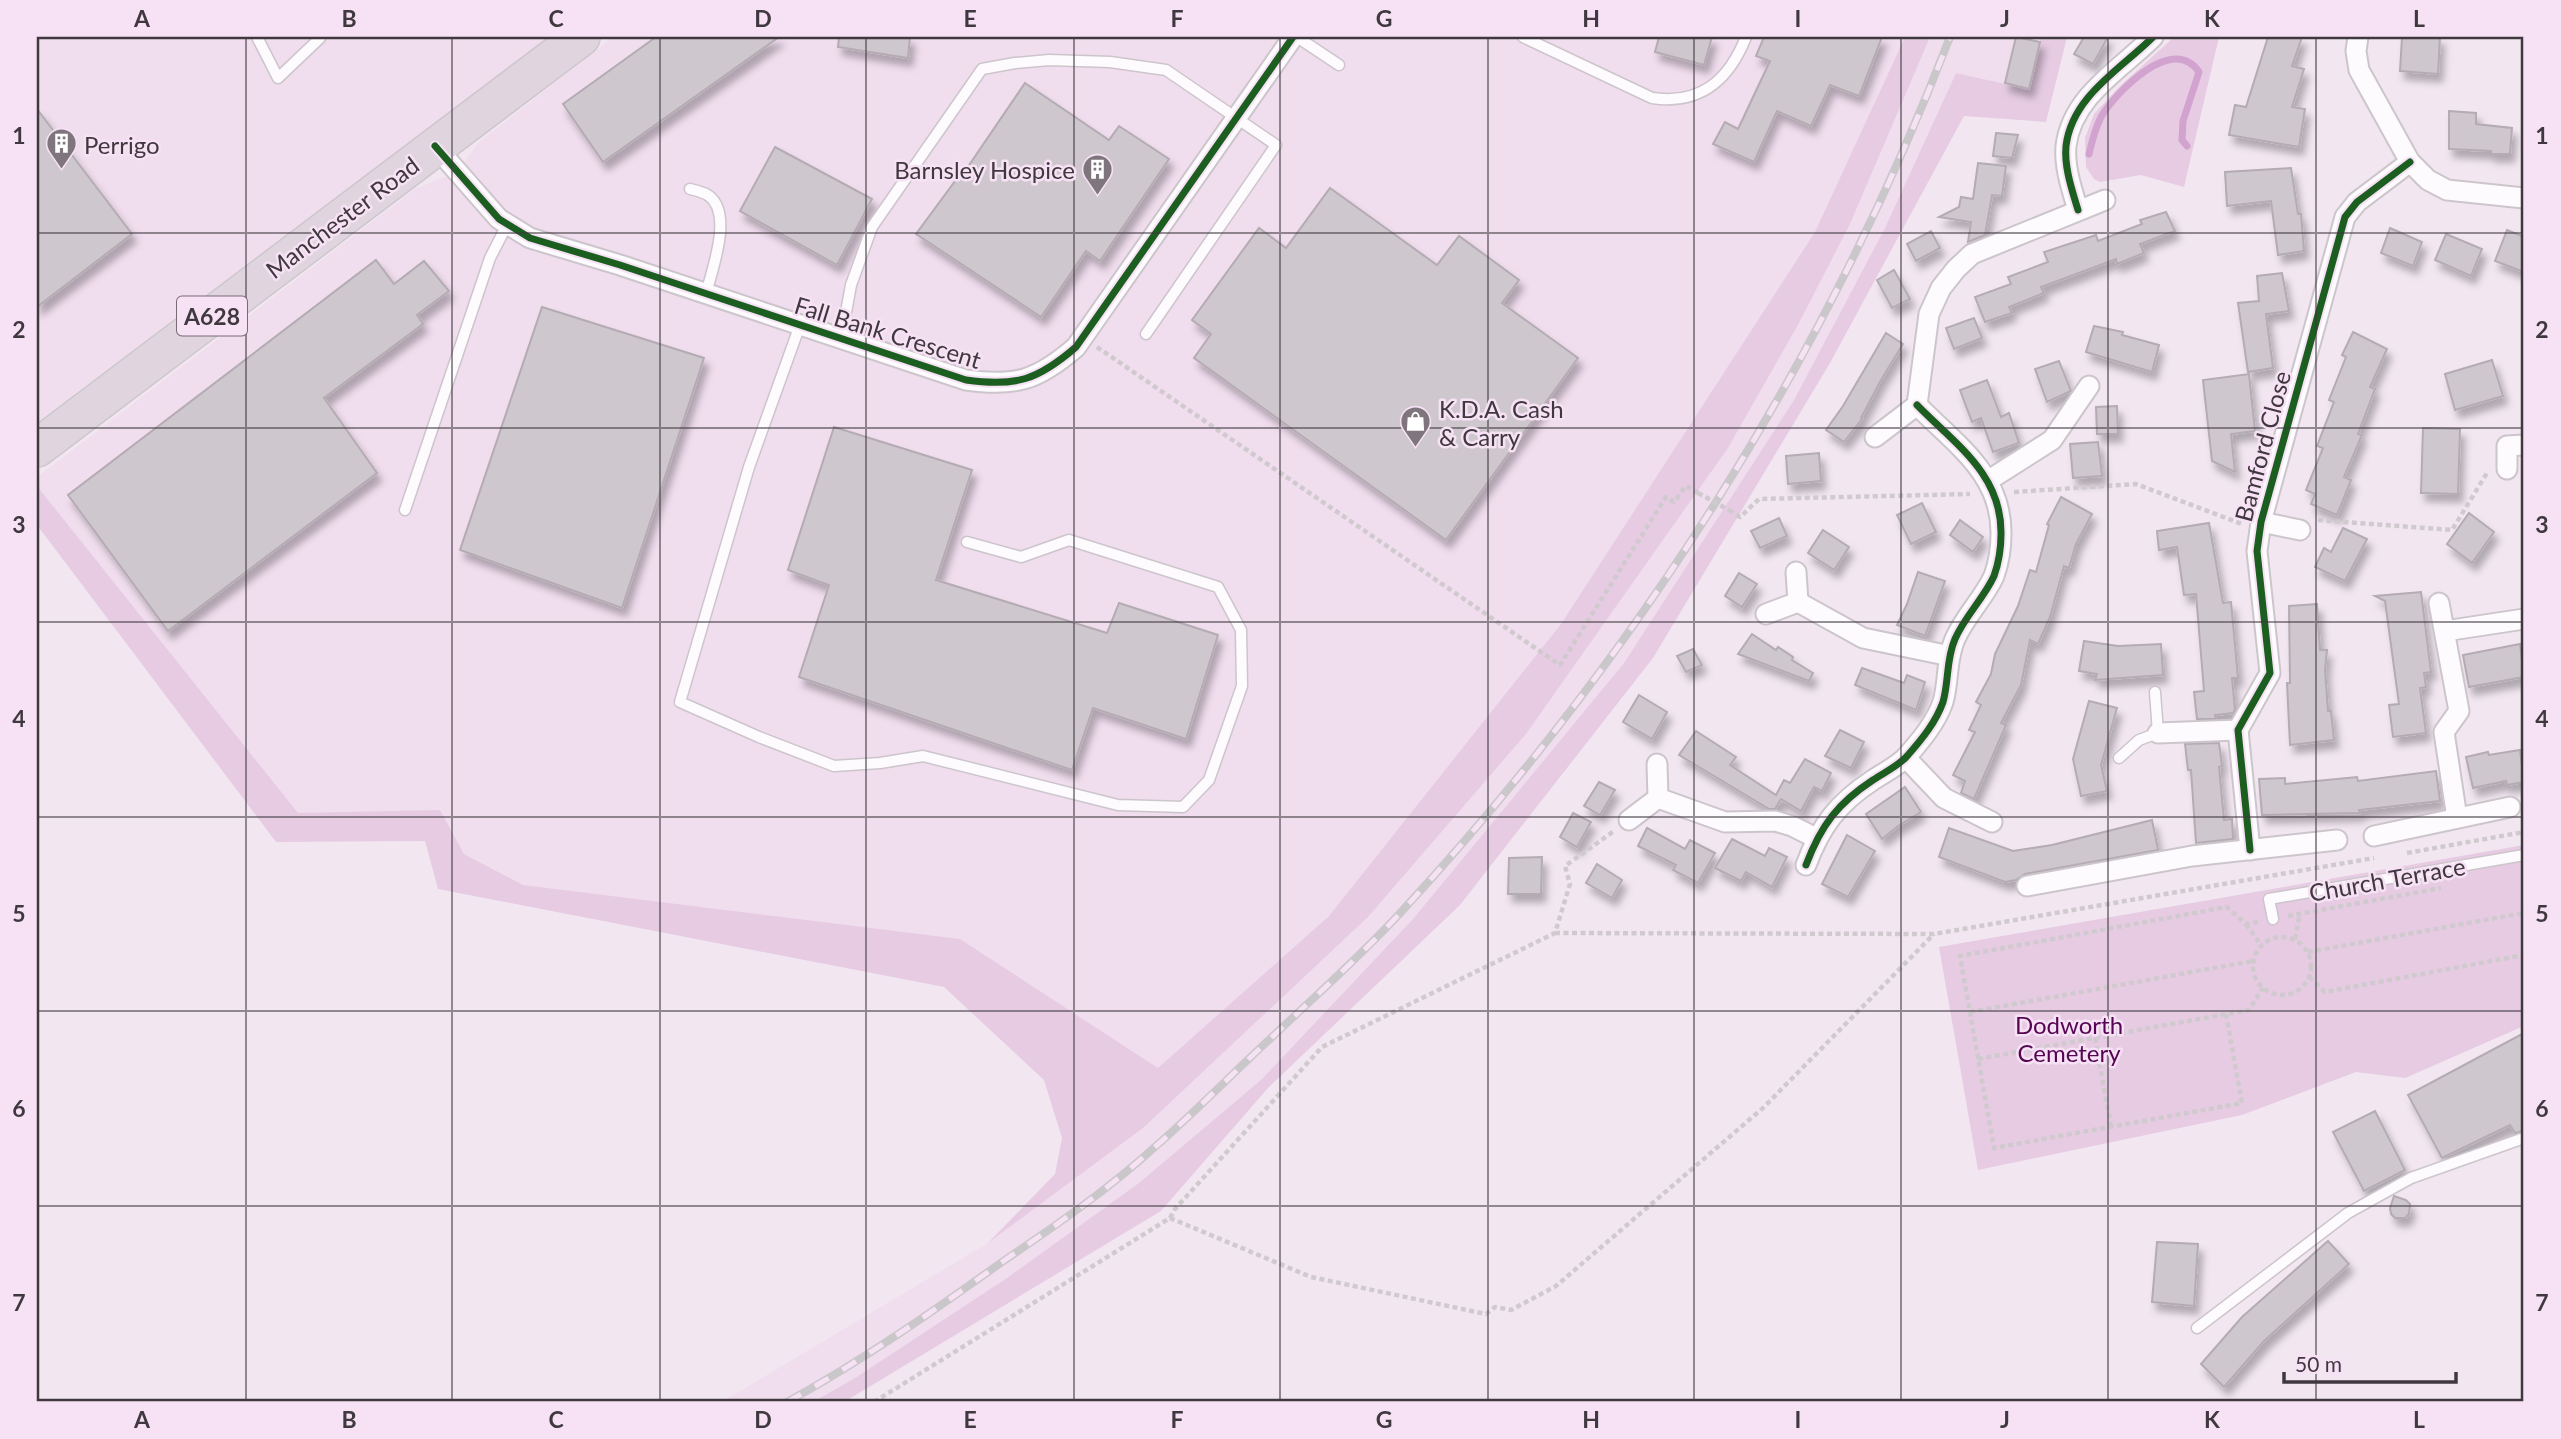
<svg xmlns="http://www.w3.org/2000/svg" width="2561" height="1439" font-family="Lato,sans-serif">
	<style>
		.built { fill: #f0ddee }
		.green { fill: #e6cbe3 }
		.lines { fill: none; stroke-linecap: round; stroke-linejoin: round }
		.stream { stroke: #d2a3cf; stroke-width: 7 }
		.building { fill: #cfc7ce; stroke: #b4abb3; stroke-width: 2; filter: url(#shadow) }
		.lane-casing { stroke: #cdc5cc; stroke-width: 13 }
		.street-casing { stroke: #cdc5cc; stroke-width: 23 }
		.highway-casing { stroke: #cdc7cc; stroke-width: 40 }
		.path { stroke: #d0cacf; stroke-width: 4.5; stroke-dasharray: 5 3.5; stroke-linecap: butt }
		.lane { stroke: #fdfbfd; stroke-width: 10 }
		.street { stroke: #fdfbfd; stroke-width: 19 }
		.highway { stroke: #e0d5df; stroke-width: 37 }
		.rail-casing { stroke: #c9c7c9; stroke-width: 8 }
		.rail { stroke: #f7e2f5; stroke-width: 5; stroke-dasharray: 16; stroke-linecap: butt }
		.path-bridge { stroke: #d0cacf; stroke-width: 4.5; stroke-dasharray: 5 3.5; stroke-linecap: butt }
		.cycleway-casing { stroke: #f7e2f5; stroke-width: 11 }
		.cycleway { stroke: #1b5e20; stroke-width: 7 }
		.grid { fill: none; stroke: #40383f; stroke-width: 2; stroke-opacity: 0.55 }
		.labels { text-anchor: middle; dominant-baseline: central; stroke-width: 5; stroke-linejoin: round; paint-order: stroke }
		.shield { fill: #f7e2f5; stroke: #776b76; stroke-width: 2 }
		.shield-label { font-size: 23px; font-weight: bold; fill: #40383f }
		.poi-label { font-size: 24px; fill: #40383f; stroke: #f7e2f5; text-anchor: start }
		.street-label { font-size: 24px; fill: #40383f; stroke: #f7e2f5 }
		.park-label { font-size: 24px; fill: #550653; stroke: #f7e2f5 }
		.neatline { fill: none; stroke: #40383f; stroke-width: 2.5 }
		.grid-label { font-size: 23px; text-anchor: middle; font-weight: bold; fill: #40383f }
	</style>
	<defs>
		<filter id="shadow"><feDropShadow dx="4.5" dy="8" stdDeviation="3.5" flood-color="#0004"/></filter>
	</defs>
	<rect width="100%" height="100%" fill="#f2e7f1"/>
	<g class="built">
		<path d="M37 37H552L37 422Z"/>
		<path d="M613 37H1905L1815 232 1561 624 1329 916 1158 1068 960 939 523 885 464 854 440 810 298 814 37 486V477L415 189 457 172 478 143Z"/>
		<path d="M1930 37H2041L2029 89 1956 73 1885 228 1794 400 1624 663 1413 919 1262 1079 1139 1183 1007 1278 855 1378 813 1402H722L988 1243 1143 1128 1368 917 1526 734 1728 448 1799 323 1850 224Z"/>
	</g>
	<g class="green">
		<path d="M1905 37H1930L1850 224 1799 323 1728 448 1526 734 1368 917 1143 1128 988 1243 1055 1174 1062 1138 1044 1080 944 987 438 889 425 841 276 842 37 525V486L298 813 440 810 464 854 523 885 960 939 1158 1068 1329 916 1561 624 1815 232Z"/>
		<path d="M2041 37H2067L2046 122 1964 116 1830 363 1653 658 1460 905 1268 1088 1161 1211 844 1402H813L855 1378 1007 1278 1139 1183 1262 1079 1413 919 1624 663 1794 400 1885 228 1956 73 2028 89Z"/>
		<path d="M2174 37H2219L2184 187 2141 175 2100 182 2094 179 2086 167 2085 138 2094 114 2118 88Z"/>
		<path d="M2524 845V1026L2405 1078 2356 1072 2242 1115 1978 1170 1939 947Z"/>
	</g>
	<g class="lines">
		<path class="stream" d="M2089 154C2092 141 2095 129 2101 117 2116 92 2173 33 2199 72L2183 121 2182 140 2187 146"/>
	</g>
	<g class="building">
		<path d="M656 37H779L603 162 563 104Z"/>
		<path d="M839 37H910L908 58 838 47Z"/>
		<path d="M1659 37H1712L1704 65 1655 52Z"/>
		<path d="M1764 37H1882L1859 96 1830 85 1811 126 1777 111 1754 162 1713 144 1725 122 1738 129 1770 61 1756 56Z"/>
		<path d="M2016 37 2040 42 2029 89 2005 83Z"/>
		<path d="M2084 37H2108L2093 64 2074 54Z"/>
		<path d="M2268 37H2302L2292 66 2304 69 2292 107 2305 109 2299 147 2229 135 2235 105 2246 107Z"/>
		<path d="M2402 37H2440L2438 74 2400 71Z"/>
		<path d="M1025 83 1109 140 1119 126 1169 159 1100 261 1086 251 1041 317 916 234 961 173 963 174Z"/>
		<path d="M37 109 132 234 37 307Z"/>
		<path d="M2449 111 2476 113V124L2512 128 2510 154H2491V151L2449 149Z"/>
		<path d="M1996 133 2018 135 2012 158 1993 156Z"/>
		<path d="M775 147 872 199 837 265 740 211Z"/>
		<path d="M1978 163 2006 166 2002 196 1992 195 1985 235 1968 242 1971 222 1939 217 1959 207 1961 197 1973 199Z"/>
		<path d="M2291 168 2298 214H2301L2304 251 2278 255 2271 201 2227 206 2225 172Z"/>
		<path d="M1330 188 1437 265 1459 236 1519 280 1502 303 1578 358 1446 540 1194 358 1211 334 1192 320 1259 228 1286 248Z"/>
		<path d="M2166 212 2175 231 2140 244 2144 253 2117 264 2116 259 2041 287 2044 293 2009 307 2012 313 1985 322 1975 297 2011 284 2008 277 2048 262 2044 252 2096 235 2098 241 2142 224 2140 220Z"/>
		<path d="M2390 228 2422 242 2413 266 2381 253Z"/>
		<path d="M2507 230 2524 237V272L2495 261Z"/>
		<path d="M1931 231 1940 248 1916 261 1907 244Z"/>
		<path d="M2446 234 2482 249 2471 276 2435 260Z"/>
		<path d="M376 260 394 284 424 261 449 291 417 315 423 324 324 398 377 473 168 631 68 495Z"/>
		<path d="M1894 270 1910 299 1892 308 1877 280Z"/>
		<path d="M2282 273 2289 311 2266 314 2273 368 2248 372 2238 303 2259 301 2257 276Z"/>
		<path d="M542 307 704 358 622 608 460 550Z"/>
		<path d="M1974 318 1982 338 1954 349 1946 328Z"/>
		<path d="M2094 326 2123 332 2122 335 2159 345 2152 372 2086 352Z"/>
		<path d="M2353 332 2387 349 2370 387 2375 389 2358 434 2362 435 2344 477 2351 480 2337 515 2311 504 2315 494 2306 490 2323 448 2317 446 2334 402 2329 400 2346 357 2342 355Z"/>
		<path d="M1886 333 1903 344 1881 380 1861 418 1862 419 1844 442 1826 430 1843 406Z"/>
		<path d="M2492 360 2503 396 2455 410 2445 374Z"/>
		<path d="M2059 361 2071 391 2047 402 2035 369Z"/>
		<path d="M2249 374 2255 431 2231 434 2235 472 2212 461 2203 380Z"/>
		<path d="M1987 380 2001 417 2009 413 2019 443 1993 452 1981 418 1972 422 1960 390Z"/>
		<path d="M2117 406 2118 434H2097L2096 407Z"/>
		<path d="M834 427 972 470 936 580 1107 633 1119 603 1218 635 1186 739 1093 708 1072 770 799 677 829 585 788 570Z"/>
		<path d="M2423 428 2460 429 2458 494 2421 493Z"/>
		<path d="M2098 442 2102 476 2073 478 2070 444Z"/>
		<path d="M1819 453 1821 481 1788 484 1786 456Z"/>
		<path d="M2061 497 2092 514 2076 544 2069 568 2064 566 2050 617 2038 644 2030 640 2021 685 2001 723 2006 725 1974 799 1961 793 1965 781 1953 775 1975 732 1969 730 1981 705 1976 702 1991 674 1995 654 2018 606 2030 570 2036 572 2049 525 2047 524Z"/>
		<path d="M1922 503 1936 532 1911 544 1897 515Z"/>
		<path d="M2469 513 2494 532 2472 563 2447 544Z"/>
		<path d="M1779 518 1787 536 1760 548 1751 531Z"/>
		<path d="M1960 520 1983 537 1973 552 1950 535Z"/>
		<path d="M2209 523 2223 603 2231 602 2238 678H2232L2235 710 2233 713 2215 715 2216 719H2197L2194 692 2204 691 2196 594 2184 595 2177 547 2159 550 2157 531Z"/>
		<path d="M2343 528 2367 539 2345 581 2315 567 2324 548 2331 552Z"/>
		<path d="M1823 530 1849 547 1834 570 1808 553Z"/>
		<path d="M1918 572 1945 581 1925 636 1897 625 1907 604Z"/>
		<path d="M1739 573 1757 584 1742 607 1725 596Z"/>
		<path d="M2421 592 2431 672 2424 673 2426 687 2420 688 2426 733 2393 737 2389 705 2399 704 2385 601 2375 596Z"/>
		<path d="M2317 604 2320 650H2327L2325 670 2328 711H2331L2334 740 2290 745 2287 683H2290L2289 606Z"/>
		<path d="M1752 634 1776 650 1778 647 1793 657 1792 660 1813 673 1809 681 1738 654Z"/>
		<path d="M2084 641 2118 646 2161 644 2163 675 2095 680 2097 674 2079 671Z"/>
		<path d="M2520 644 2524 677 2469 687 2463 655Z"/>
		<path d="M1693 649 1702 665 1686 672 1677 656Z"/>
		<path d="M1862 668 1904 683 1907 675 1925 682 1916 710 1855 685Z"/>
		<path d="M1639 695 1667 712 1652 739 1623 722Z"/>
		<path d="M2089 701 2117 708 2101 765 2107 791 2081 796 2073 759Z"/>
		<path d="M1840 730 1864 742 1851 768 1825 756Z"/>
		<path d="M1696 731 1736 757 1730 765 1776 795 1784 780 1790 783 1805 759 1831 773 1822 791 1814 787 1801 811 1781 799 1775 809H1769L1679 755Z"/>
		<path d="M2219 743 2222 766 2219 767 2224 820 2232 819 2233 839 2196 843 2191 770H2188L2185 744Z"/>
		<path d="M2520 750 2524 782 2507 785 2506 781 2473 788 2466 757 2488 752 2489 755Z"/>
		<path d="M2436 771 2440 801 2359 810 2360 813 2262 815 2259 779 2285 778V784L2357 777 2358 781Z"/>
		<path d="M1599 782 1615 790 1600 815 1584 806Z"/>
		<path d="M1905 787 1921 812 1898 826 1882 839 1866 814Z"/>
		<path d="M1573 813 1591 822 1577 847 1560 837Z"/>
		<path d="M2152 820 2158 850 2025 874 2016 880 2005 882 1939 857 1949 828 2013 851 2052 845Z"/>
		<path d="M1647 828 1685 849 1690 840 1715 853 1698 883 1673 870 1676 865 1638 846Z"/>
		<path d="M1847 835 1875 851 1848 897 1822 884Z"/>
		<path d="M1732 839 1765 856 1769 848 1787 857 1772 887 1746 872 1741 881 1715 868Z"/>
		<path d="M1542 857 1541 894H1508L1509 858Z"/>
		<path d="M1597 864 1622 880 1612 898 1586 883Z"/>
		<path d="M2524 1033V1131L2515 1133 2510 1125 2442 1158 2408 1095Z"/>
		<path d="M2375 1111 2405 1170 2364 1191 2333 1132Z"/>
		<path d="M2394 1196 2406 1200 2410 1204 2409 1214 2405 1218H2395L2391 1214 2390 1208Z"/>
		<path d="M2328 1241 2349 1264 2264 1341 2224 1387 2201 1364 2242 1317Z"/>
		<path d="M2157 1242 2198 1244 2194 1306 2152 1302Z"/>
	</g>
	<g class="lines">
		<defs>
			<g id="lane">
				<path d="M257 37 278 78 320 38"/>
				<path d="M1297 37 1339 65"/>
				<path d="M1523 37 1652 98C1701 105 1729 80 1746 37"/>
				<path d="M690 189C695 190 701 192 706 194 735 210 712 269 706 294"/>
				<path d="M800 325 749 467 680 702 759 737 834 766 880 763 923 756 1118 805 1183 807 1209 780 1242 686 1241 630 1218 587 1069 540 1021 557 967 542"/>
				<path d="M841 339 851 285 872 227 982 69 1015 63 1049 60 1110 62 1166 70 1276 145 1146 334"/>
				<path d="M405 510 490 258 507 225"/>
				<path d="M2119 758 2139 740 2158 733 2155 692"/>
				<path d="M2273 919 2269 899 2524 855"/>
				<path d="M2197 1328 2348 1213 2411 1178 2524 1138"/>
			</g>
			<g id="street">
				<path d="M2358 37 2356 51 2359 70 2410 162 2428 180 2447 190 2524 198"/>
				<path d="M435 146 499 219 530 238 620 265 966 380C1016 387 1038 380 1076 347L1293 37"/>
				<path d="M2078 210C2072 190 2064 167 2066 146 2072 96 2121 69 2153 37"/>
				<path d="M1875 437 1917 405 1929 314 1941 288 1956 269 1972 254 2105 200"/>
				<path d="M2507 469V446L2524 445"/>
				<path d="M1989 480 2052 440 2089 386"/>
				<path d="M2261 522 2300 530"/>
				<path d="M1798 602 1863 638 1950 656"/>
				<path d="M2439 603 2459 711 2444 732 2457 818"/>
				<path d="M1766 614 1798 602 1796 572"/>
				<path d="M2445 631 2524 619"/>
				<path d="M2158 733 2238 730"/>
				<path d="M1906 758 1944 798 1992 822"/>
				<path d="M1658 798 1725 822 1775 821 1792 826 1816 838"/>
				<path d="M1629 820 1658 798 1657 764"/>
				<path d="M2374 836 2510 807"/>
				<path d="M2250 850 2238 730 2270 673 2257 551 2261 522 2345 217 2357 202 2410 162"/>
				<path d="M1806 865C1821 825 1838 803 1873 780 1885 772 1900 765 1908 755 1922 739 1936 722 1943 702 1949 681 1946 659 1955 639 1965 616 1984 598 1994 576 1999 562 2001 548 2001 534 2002 474 1955 444 1917 405"/>
				<path d="M2027 886 2192 856 2337 840"/>
			</g>
			<path id="highway" d="M37 448 581 37"/>
		</defs>
		<use href="#lane" class="lane-casing"/>
		<use href="#street" class="street-casing"/>
		<use href="#highway" class="highway-casing"/>
		<g class="path">
			<path d="M1097 347 1560 665 1666 497 1674 502 1686 486 1698 493"/>
			<path d="M2014 492 2136 484 2242 524"/>
			<path d="M1729 510 1740 517 1759 499 1970 494"/>
			<path d="M2318 520 2452 530 2487 473"/>
			<path d="M2407 853 2524 832"/>
			<path d="M2288 916 2441 888"/>
			<path d="M2246 924 2261 945"/>
			<path d="M1555 933 1934 934 2374 858"/>
			<circle cx="2282" cy="966" r="29"/>
			<path d="M2295 939 2300 914"/>
			<path d="M2308 952 2524 913"/>
			<path d="M2309 977 2325 992 2524 955"/>
			<path d="M1970 1012 2253 961"/>
			<path d="M2226 1014 2242 1103 1994 1148 1960 956 2227 907 2246 924 2258 922"/>
			<path d="M2095 1038 2111 1127"/>
			<path d="M1978 1059 2249 1010 2263 988"/>
			<path d="M1170 1218 1175 1209 1322 1047 1555 933 1570 884 1565 866 1614 831"/>
			<path d="M874 1402 1170 1218 1311 1277 1486 1314 1495 1307 1511 1310 1556 1286 1763 1108 1934 934"/>
		</g>
		<use href="#lane" class="lane"/>
		<use href="#street" class="street"/>
		<use href="#highway" class="highway"/>
		<defs>
			<path id="rail" d="M787 1402C862 1361 932 1312 1002 1262 1055 1226 1109 1189 1156 1146 1195 1112 1232 1074 1270 1039 1314 997 1361 956 1402 911 1637 656 1825 361 1950 37"/>
		</defs>
		<use href="#rail" class="rail-casing"/>
		<use href="#rail" class="rail"/>
		<path class="path-bridge" d="M1698 493 1729 510"/>
		<defs>
			<g id="cycleway">
				<path d="M435 146 499 219 530 238 620 265 966 380C1016 387 1038 380 1076 347L1293 37"/>
				<path d="M2078 210C2072 190 2064 167 2066 146 2072 96 2121 69 2153 37"/>
				<path d="M2250 850 2238 730 2270 673 2257 551 2261 522 2345 217 2357 202 2410 162"/>
				<path d="M1806 865C1821 825 1838 803 1873 780 1885 772 1900 765 1908 755 1922 739 1936 722 1943 702 1949 681 1946 659 1955 639 1965 616 1984 598 1994 576 1999 562 2001 548 2001 534 2002 474 1955 444 1917 405"/>
			</g>
		</defs>
		<use href="#cycleway" class="cycleway-casing"/>
		<use href="#cycleway" class="cycleway"/>
	</g>
	<path class="grid" d="M246 37V1402M452 37V1402M660 37V1402M866 37V1402M1074 37V1402M1280 37V1402M1488 37V1402M1694 37V1402M1901 37V1402M2108 37V1402M2316 37V1402M37 233H2524M37 428H2524M37 622H2524M37 817H2524M37 1011H2524M37 1206H2524"/>
	<defs>
		<symbol id="building-pin" viewBox="-11 -11 22 30"><path d="M0 17L-7.5 6A9.5 9.5 0 1 1 7.5 6Z" fill="#7e757d" stroke="#f7e2f5"/><path d="M-4-6H4V6H1V3H-1V6H-4ZM-2.5-4.3h1.7v1.8h-1.7ZM.8-4.3h1.7v1.8H.8ZM-2.5-1h1.7V.8h-1.7ZM.8-1h1.7V.8H.8Z" fill="#fff"/></symbol>
		<symbol id="shop-pin" viewBox="-11 -11 22 30"><path d="M0 17L-7.5 6A9.5 9.5 0 1 1 7.5 6Z" fill="#7e757d" stroke="#f7e2f5"/><path d="M-5-2.5h2.3a2.7 3.5 0 0 1 5.4 0H5L5.5 6h-11ZM-1.5-2.5h3a1.5 2.3 0 0 0-3 0Z" fill="#fff"/></symbol>
	</defs>
	<g fill-rule="evenodd">
		<use href="#building-pin" x="44" y="126" width="35" height="47"/>
		<use href="#building-pin" x="1080" y="152" width="35" height="47"/>
		<use href="#shop-pin" x="1398" y="404" width="35" height="47"/>
	</g>
	<g class="labels">
		<rect class="shield" x="177" y="296.5" width="70" height="39" rx="5"/>
		<g class="shield-label">
			<text x="212" y="316">A628</text>
		</g>
		<g class="poi-label">
			<text x="84" y="144">Perrigo</text>
			<text x="1075" y="169" text-anchor="end">Barnsley Hospice</text>
			<text x="1439" y="408">K.D.A. Cash<tspan x="1439" dy="28">&amp; Carry</tspan></text>
		</g>
		<g class="street-label">
			<text transform="translate(342 217) rotate(-37)">Manchester Road</text>
			<text transform="translate(888 332) rotate(17)">Fall Bank Crescent</text>
			<text transform="translate(2262 446) rotate(-75)">Bamford Close</text>
			<text transform="translate(2387 879) rotate(-10)">Church Terrace</text>
		</g>
		<g class="park-label">
			<text x="2069" y="1024">Dodworth<tspan x="2069" dy="28">Cemetery</tspan></text>
		</g>
	</g>
	<rect width="2561" height="1439" fill="none" stroke="#f7e2f5" stroke-width="77"/>
	<path d="M2284 1372v10h172v-10" fill="none" stroke="#40383f" stroke-width="3.5"/>
	<text x="2295" y="1372" font-size="21" fill="#40383f" stroke="#f7e2f5" stroke-width="5" paint-order="stroke">50 m</text>
	<rect x="38" y="38" width="2484" height="1362" class="neatline"/>
	<g class="grid-label">
		<text x="142" y="27">A</text>
		<text x="349" y="27">B</text>
		<text x="556" y="27">C</text>
		<text x="763" y="27">D</text>
		<text x="970" y="27">E</text>
		<text x="1177" y="27">F</text>
		<text x="1384" y="27">G</text>
		<text x="1591" y="27">H</text>
		<text x="1798" y="27">I</text>
		<text x="2005" y="27">J</text>
		<text x="2212" y="27">K</text>
		<text x="2419" y="27">L</text>
		<text x="19" y="144">1</text>
		<text x="2542" y="144">1</text>
		<text x="19" y="338">2</text>
		<text x="2542" y="338">2</text>
		<text x="19" y="533">3</text>
		<text x="2542" y="533">3</text>
		<text x="19" y="727">4</text>
		<text x="2542" y="727">4</text>
		<text x="19" y="922">5</text>
		<text x="2542" y="922">5</text>
		<text x="19" y="1117">6</text>
		<text x="2542" y="1117">6</text>
		<text x="19" y="1311">7</text>
		<text x="2542" y="1311">7</text>
		<text x="142" y="1428">A</text>
		<text x="349" y="1428">B</text>
		<text x="556" y="1428">C</text>
		<text x="763" y="1428">D</text>
		<text x="970" y="1428">E</text>
		<text x="1177" y="1428">F</text>
		<text x="1384" y="1428">G</text>
		<text x="1591" y="1428">H</text>
		<text x="1798" y="1428">I</text>
		<text x="2005" y="1428">J</text>
		<text x="2212" y="1428">K</text>
		<text x="2419" y="1428">L</text>
	</g>
</svg>
